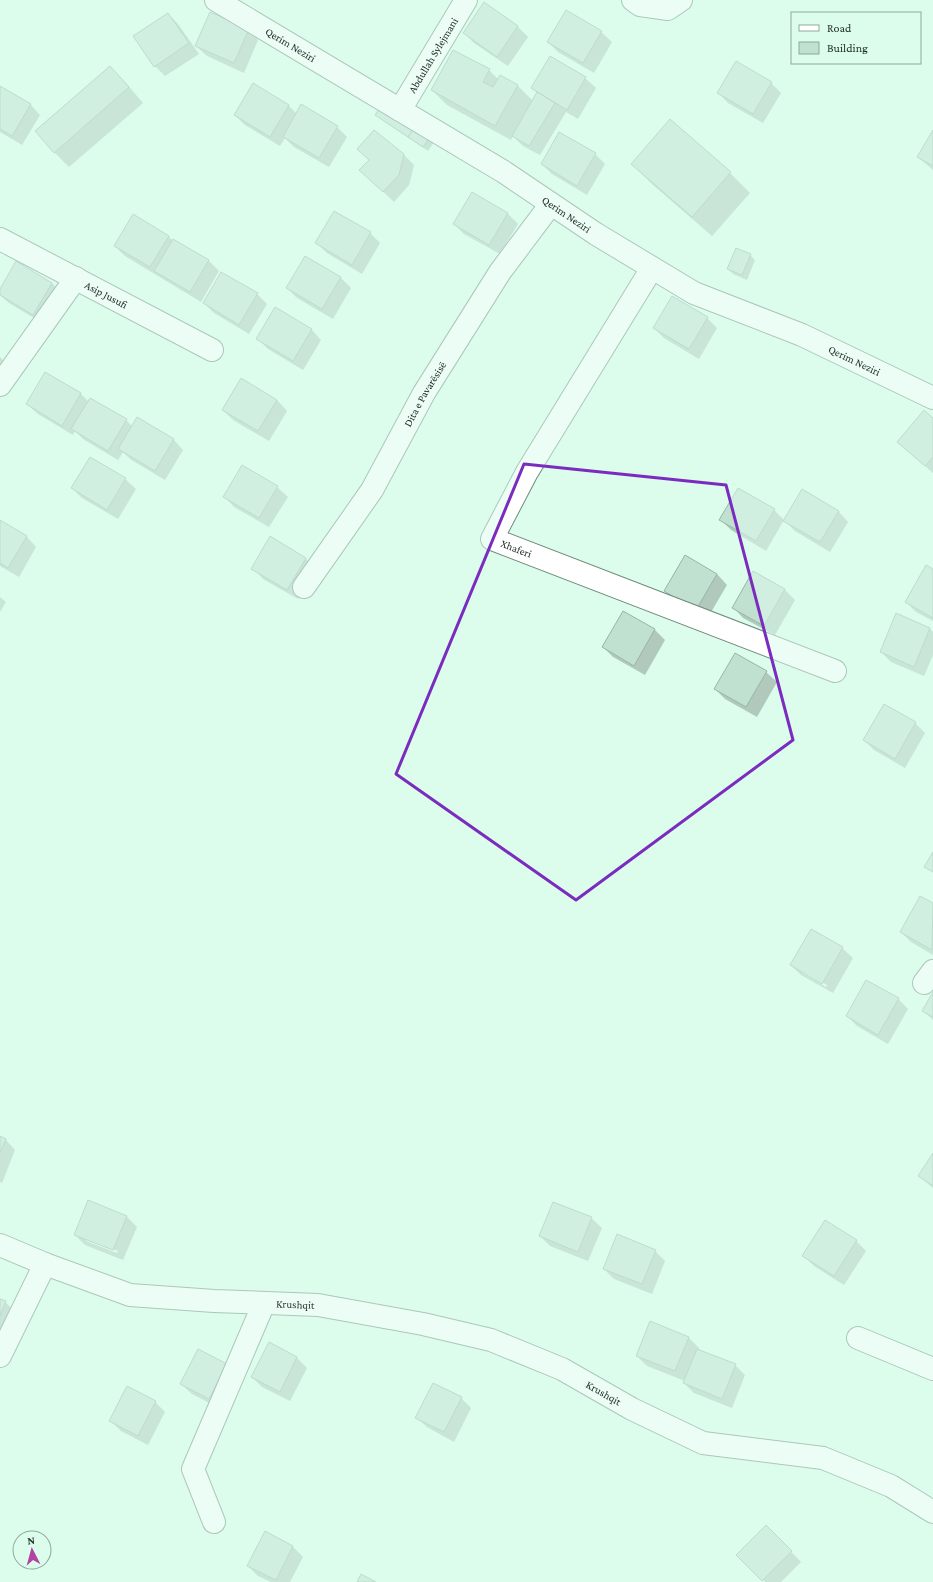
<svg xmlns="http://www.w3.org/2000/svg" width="933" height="1582" font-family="'Crimson Pro',serif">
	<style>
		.shadow { fill: #0003; fill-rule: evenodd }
		.building { fill: #c0e0d0; stroke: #97b6a6 }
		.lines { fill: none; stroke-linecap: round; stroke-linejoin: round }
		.street-casing { stroke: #6e8b7c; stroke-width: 24 }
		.street { stroke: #fff; stroke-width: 22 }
		.marked { fill: none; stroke: #7b2cbf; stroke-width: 3; stroke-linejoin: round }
		.labels { text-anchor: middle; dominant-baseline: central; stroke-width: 3; stroke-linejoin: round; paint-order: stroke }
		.street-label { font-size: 11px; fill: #1f2b25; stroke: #dcfcec }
	</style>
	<rect width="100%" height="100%" fill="#dcfcec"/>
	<g class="shadow">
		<path d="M484 4 518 27 528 37 508 66 474 43 464 33Z"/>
		<path d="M168 14 178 24 199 54 165 76 155 66Z"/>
		<path d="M248 30 258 40 244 73 207 56 196 46Z"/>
		<path d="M601 32 612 42 594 73 558 52 548 42Z"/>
		<path d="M550 58 585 78 596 88 578 119 566 112 540 155 523 146 513 136 511 140 447 105 432 90 489 70 498 79 517 85 533 101 537 93 532 88Z"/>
		<path d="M125 82 143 103 69 167 54 152Z"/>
		<path d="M771 83 781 93 763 123 728 103 718 92Z"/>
		<path d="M0 87 30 104 40 115 22 145 0 132Z"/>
		<path d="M288 105 297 114 337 127 347 137 329 167 294 147 285 138 280 146 245 125 235 115Z"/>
		<path d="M377 115 436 139 428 151 381 119Z"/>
		<path d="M670 121 730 173 750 193 712 236 652 184 632 164Z"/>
		<path d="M933 132V170L918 157Z"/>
		<path d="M560 134 595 154 605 164 587 195 552 174 542 164Z"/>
		<path d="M403 154 414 165 409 185 394 202 371 180Z"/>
		<path d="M472 193 508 214 518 224 500 254 464 234 454 224Z"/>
		<path d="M370 233 380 243 362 274 327 253 317 243Z"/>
		<path d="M168 236 173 241 209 261 219 271 201 302 125 256 115 246Z"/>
		<path d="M750 255 755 260 747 280 733 274 728 269Z"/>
		<path d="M305 257 341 278 351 288 333 319 297 298 287 288Z"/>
		<path d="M52 283 62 294 44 324 9 303 0 295V291Z"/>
		<path d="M257 294 267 304 249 334 214 313 204 303Z"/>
		<path d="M707 318 717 328 699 359 664 338 654 328Z"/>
		<path d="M311 329 321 340 303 370 268 349 258 339Z"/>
		<path d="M0 357 11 368 0 387Z"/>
		<path d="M46 374 81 394 89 402 126 420 133 427 173 439 183 450 165 480 130 459 123 452 118 460 83 439 75 431 73 435 38 414 27 404Z"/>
		<path d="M241 380 277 400 287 411 269 441 233 420 223 410Z"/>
		<path d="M933 419V473L898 442Z"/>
		<path d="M125 479 136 489 118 519 82 498 72 488Z"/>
		<path d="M277 487 288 497 269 527 234 507 224 496Z"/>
		<path d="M774 510 785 521 838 511 848 522 830 552 795 531 784 520 766 551 731 530 721 520Z"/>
		<path d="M0 521 26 536 36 547 19 577 0 566Z"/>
		<path d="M271 538 306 559 316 569 298 599 263 579 253 568Z"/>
		<path d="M933 571V621L916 612 906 602Z"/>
		<path d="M753 572 785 590 795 600 775 635 743 618 733 607Z"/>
		<path d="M717 574 727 585 707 619 675 601 665 591Z"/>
		<path d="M0 597 6 602 0 612Z"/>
		<path d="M623 612 655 630 665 640 645 675 613 657 603 647Z"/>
		<path d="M930 629 933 632V655L924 676 891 662 881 652Z"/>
		<path d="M766 672 777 682 757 717 725 699 715 689Z"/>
		<path d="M915 723 925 733 905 768 874 750 864 740Z"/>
		<path d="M921 897 933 904V955L911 942 901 932Z"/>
		<path d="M842 948 853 958 833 993 801 975 791 965ZM802 971 827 985 826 987 802 973Z"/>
		<path d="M933 994V1020L923 1011Z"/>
		<path d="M898 999 908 1009 888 1044 857 1026 847 1016Z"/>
		<path d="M0 1137 5 1139 15 1150 2 1183 0 1182Z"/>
		<path d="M933 1155V1188L919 1176Z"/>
		<path d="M127 1217 137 1227 123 1260 85 1245 75 1235ZM86 1239 118 1251 117 1253 86 1241Z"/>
		<path d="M591 1218 602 1228 588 1261 550 1246 540 1236Z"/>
		<path d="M856 1241 866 1251 844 1285 814 1266 804 1256Z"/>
		<path d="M655 1251 665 1261 652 1294 614 1279 604 1269Z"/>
		<path d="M0 1300 5 1302 16 1312 0 1345Z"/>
		<path d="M689 1338 699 1348 698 1350 735 1365 745 1375 732 1408 694 1393 684 1383 685 1381 647 1366 637 1356Z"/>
		<path d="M269 1344 297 1358 307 1368 290 1401 262 1387 252 1377Z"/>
		<path d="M226 1365 219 1408 192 1394 181 1384Z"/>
		<path d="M461 1398 471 1408 454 1442 427 1427 416 1417Z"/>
		<path d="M155 1402 165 1412 148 1445 121 1431 111 1421Z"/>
		<path d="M766 1526 801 1562 781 1582H765L737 1555Z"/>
		<path d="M265 1533 293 1547 303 1557 290 1582H271L258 1576 248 1566Z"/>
	</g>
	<g class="building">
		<path d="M484 2 518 26 497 57 463 33Z"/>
		<path d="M566 10 602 31 583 63 547 42Z"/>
		<path d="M210 12 249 29 234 63 195 46Z"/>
		<path d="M168 13 189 43 154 67 133 36Z"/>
		<path d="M453 50 490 69 483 82 493 87 500 75 518 85 495 126 431 90Z"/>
		<path d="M550 56 586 77 567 110 531 88Z"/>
		<path d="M736 61 772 82 753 114 717 93Z"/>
		<path d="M110 66 129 87 54 153 35 131Z"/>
		<path d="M253 83 289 105 270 137 234 115Z"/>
		<path d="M0 86 31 104 12 136 0 129Z"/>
		<path d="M537 92 555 103 529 146 512 136Z"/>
		<path d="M301 104 338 126 319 158 283 137Z"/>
		<path d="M382 105 415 127 408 137 375 115Z"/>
		<path d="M670 119 731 172 692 217 631 164Z"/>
		<path d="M417 124 432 134 423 147 408 137Z"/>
		<path d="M374 130 404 154 399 175 383 192 359 170 369 160 357 149Z"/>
		<path d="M933 130V166L917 157Z"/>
		<path d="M559 132 596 153 577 186 541 164Z"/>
		<path d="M472 192 508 213 489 245 453 224Z"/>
		<path d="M334 211 371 232 352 265 315 243Z"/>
		<path d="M133 214 169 236 150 267 114 246Z"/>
		<path d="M173 239 209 260 190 292 154 271Z"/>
		<path d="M736 248 751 254 742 275 727 269Z"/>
		<path d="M305 256 341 277 322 309 286 288Z"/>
		<path d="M16 261 52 283 33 315 0 295V289Z"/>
		<path d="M221 272 258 293 239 325 203 303Z"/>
		<path d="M672 296 708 317 689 349 653 328Z"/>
		<path d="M275 307 312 329 293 361 256 339Z"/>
		<path d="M45 372 81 393 62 426 26 404Z"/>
		<path d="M241 378 277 400 258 431 222 410Z"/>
		<path d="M90 398 127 419 108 451 71 429Z"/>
		<path d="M924 410 933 418V457L925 466 897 442Z"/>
		<path d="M137 417 174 439 155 471 118 449Z"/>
		<path d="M90 457 126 478 107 510 71 488Z"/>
		<path d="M242 465 278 486 259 518 223 497Z"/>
		<path d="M738 488 775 509 756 541 719 520Z"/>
		<path d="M802 489 839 511 820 542 783 521Z"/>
		<path d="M0 520 27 536 8 568 0 563Z"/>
		<path d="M270 536 306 558 287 590 251 569Z"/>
		<path d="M685 555 717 574 696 610 664 591Z"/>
		<path d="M926 565 933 569V618L905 602Z"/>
		<path d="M753 571 785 589 764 626 732 608Z"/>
		<path d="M623 611 655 629 634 666 602 647Z"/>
		<path d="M896 613 930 628 914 667 880 652Z"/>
		<path d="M735 653 767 671 746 707 714 689Z"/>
		<path d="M884 704 916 722 895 759 863 740Z"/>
		<path d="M933 852V872L924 867Z"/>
		<path d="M920 896 933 903 932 950 900 932Z"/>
		<path d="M811 929 843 947 822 984 790 965Z"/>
		<path d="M866 980 899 998 878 1035 846 1016Z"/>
		<path d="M933 992V1017L922 1011Z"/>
		<path d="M0 1136 6 1139 0 1153Z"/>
		<path d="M933 1153V1186L918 1176Z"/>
		<path d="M88 1200 127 1216 113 1250 74 1235Z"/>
		<path d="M553 1202 592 1217 578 1252 539 1236Z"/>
		<path d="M825 1220 857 1240 834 1276 802 1256Z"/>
		<path d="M617 1234 656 1250 642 1284 603 1269Z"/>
		<path d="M0 1299 6 1301 0 1316Z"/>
		<path d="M650 1321 689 1337 675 1371 636 1356Z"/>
		<path d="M269 1342 297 1357 280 1392 251 1377Z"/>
		<path d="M198 1349 227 1364 209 1399 180 1384Z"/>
		<path d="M697 1349 736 1364 722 1399 683 1383Z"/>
		<path d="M433 1383 462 1397 444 1432 415 1418Z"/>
		<path d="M127 1386 156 1401 138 1436 109 1421Z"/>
		<path d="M766 1525 792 1551 762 1581 736 1555Z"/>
		<path d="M265 1531 293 1546 276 1580 247 1566Z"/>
		<path d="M361 1574 376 1582H357Z"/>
	</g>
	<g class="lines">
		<defs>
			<g id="street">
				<path id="s1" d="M216 0 504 172 596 234 694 293 802 335 933 398"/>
				<path d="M633 0 640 5 668 9 681 0"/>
				<path id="s2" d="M400 110 466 0"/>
				<path id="s3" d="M0 239 212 350"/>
				<path id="s4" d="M652 268 527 472 492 539 835 671"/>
				<path d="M0 385 76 278"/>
				<path id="s5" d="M304 587 372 490 424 393 500 272 551 204"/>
				<path d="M924 983 933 971"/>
				<path id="s6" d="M0 1245 45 1264 130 1295 214 1301 318 1305 423 1324 491 1340 562 1369 632 1409 703 1443 823 1458 891 1486 933 1512"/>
				<path d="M858 1338 933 1369"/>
				<path d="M0 1356 45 1264"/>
				<path d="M214 1522 193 1469 264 1303"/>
			</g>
		</defs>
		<use href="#street" class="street-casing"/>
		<use href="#street" class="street"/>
	</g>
	<path d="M0 0H933V1582H0ZM524 464 726 485 793 740 576 900 396 774Z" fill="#dcfcec" fill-opacity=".55" fill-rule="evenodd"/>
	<path class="marked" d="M524 464 726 485 793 740 576 900 396 774Z"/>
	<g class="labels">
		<g class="street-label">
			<text stroke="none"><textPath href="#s1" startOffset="87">Qerim Neziri</textPath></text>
			<text stroke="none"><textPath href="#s2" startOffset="64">Abdullah Sylejmani</textPath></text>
			<text stroke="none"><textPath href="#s1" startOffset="411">Qerim Neziri</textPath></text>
			<text stroke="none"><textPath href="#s3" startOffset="120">Asip Jusufi</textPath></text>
			<text stroke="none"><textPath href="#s1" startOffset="735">Qerim Neziri</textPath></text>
			<text stroke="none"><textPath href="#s5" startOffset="228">Dita e Pavarësisë</textPath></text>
			<text stroke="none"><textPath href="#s4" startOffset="341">Xhaferi</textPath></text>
			<text stroke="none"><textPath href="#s6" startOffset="305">Krushqit</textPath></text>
			<text stroke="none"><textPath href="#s6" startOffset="629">Krushqit</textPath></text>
		</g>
	</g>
	<rect x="791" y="12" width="130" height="52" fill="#dcfcec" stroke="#90a89c"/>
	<rect x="799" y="25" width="20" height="6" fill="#ffffff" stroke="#90a89c"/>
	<text x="827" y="32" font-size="12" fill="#1f2b25">Road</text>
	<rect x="799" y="42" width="20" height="12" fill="#c0e0d0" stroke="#90a89c"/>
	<text x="827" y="52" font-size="12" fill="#1f2b25">Building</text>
	<g transform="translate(32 1550) rotate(354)"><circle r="19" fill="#dcfcec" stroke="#90a89c"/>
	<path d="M0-3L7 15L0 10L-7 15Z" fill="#b344a2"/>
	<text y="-6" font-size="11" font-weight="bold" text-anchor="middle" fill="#1f2b25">N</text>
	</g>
</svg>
